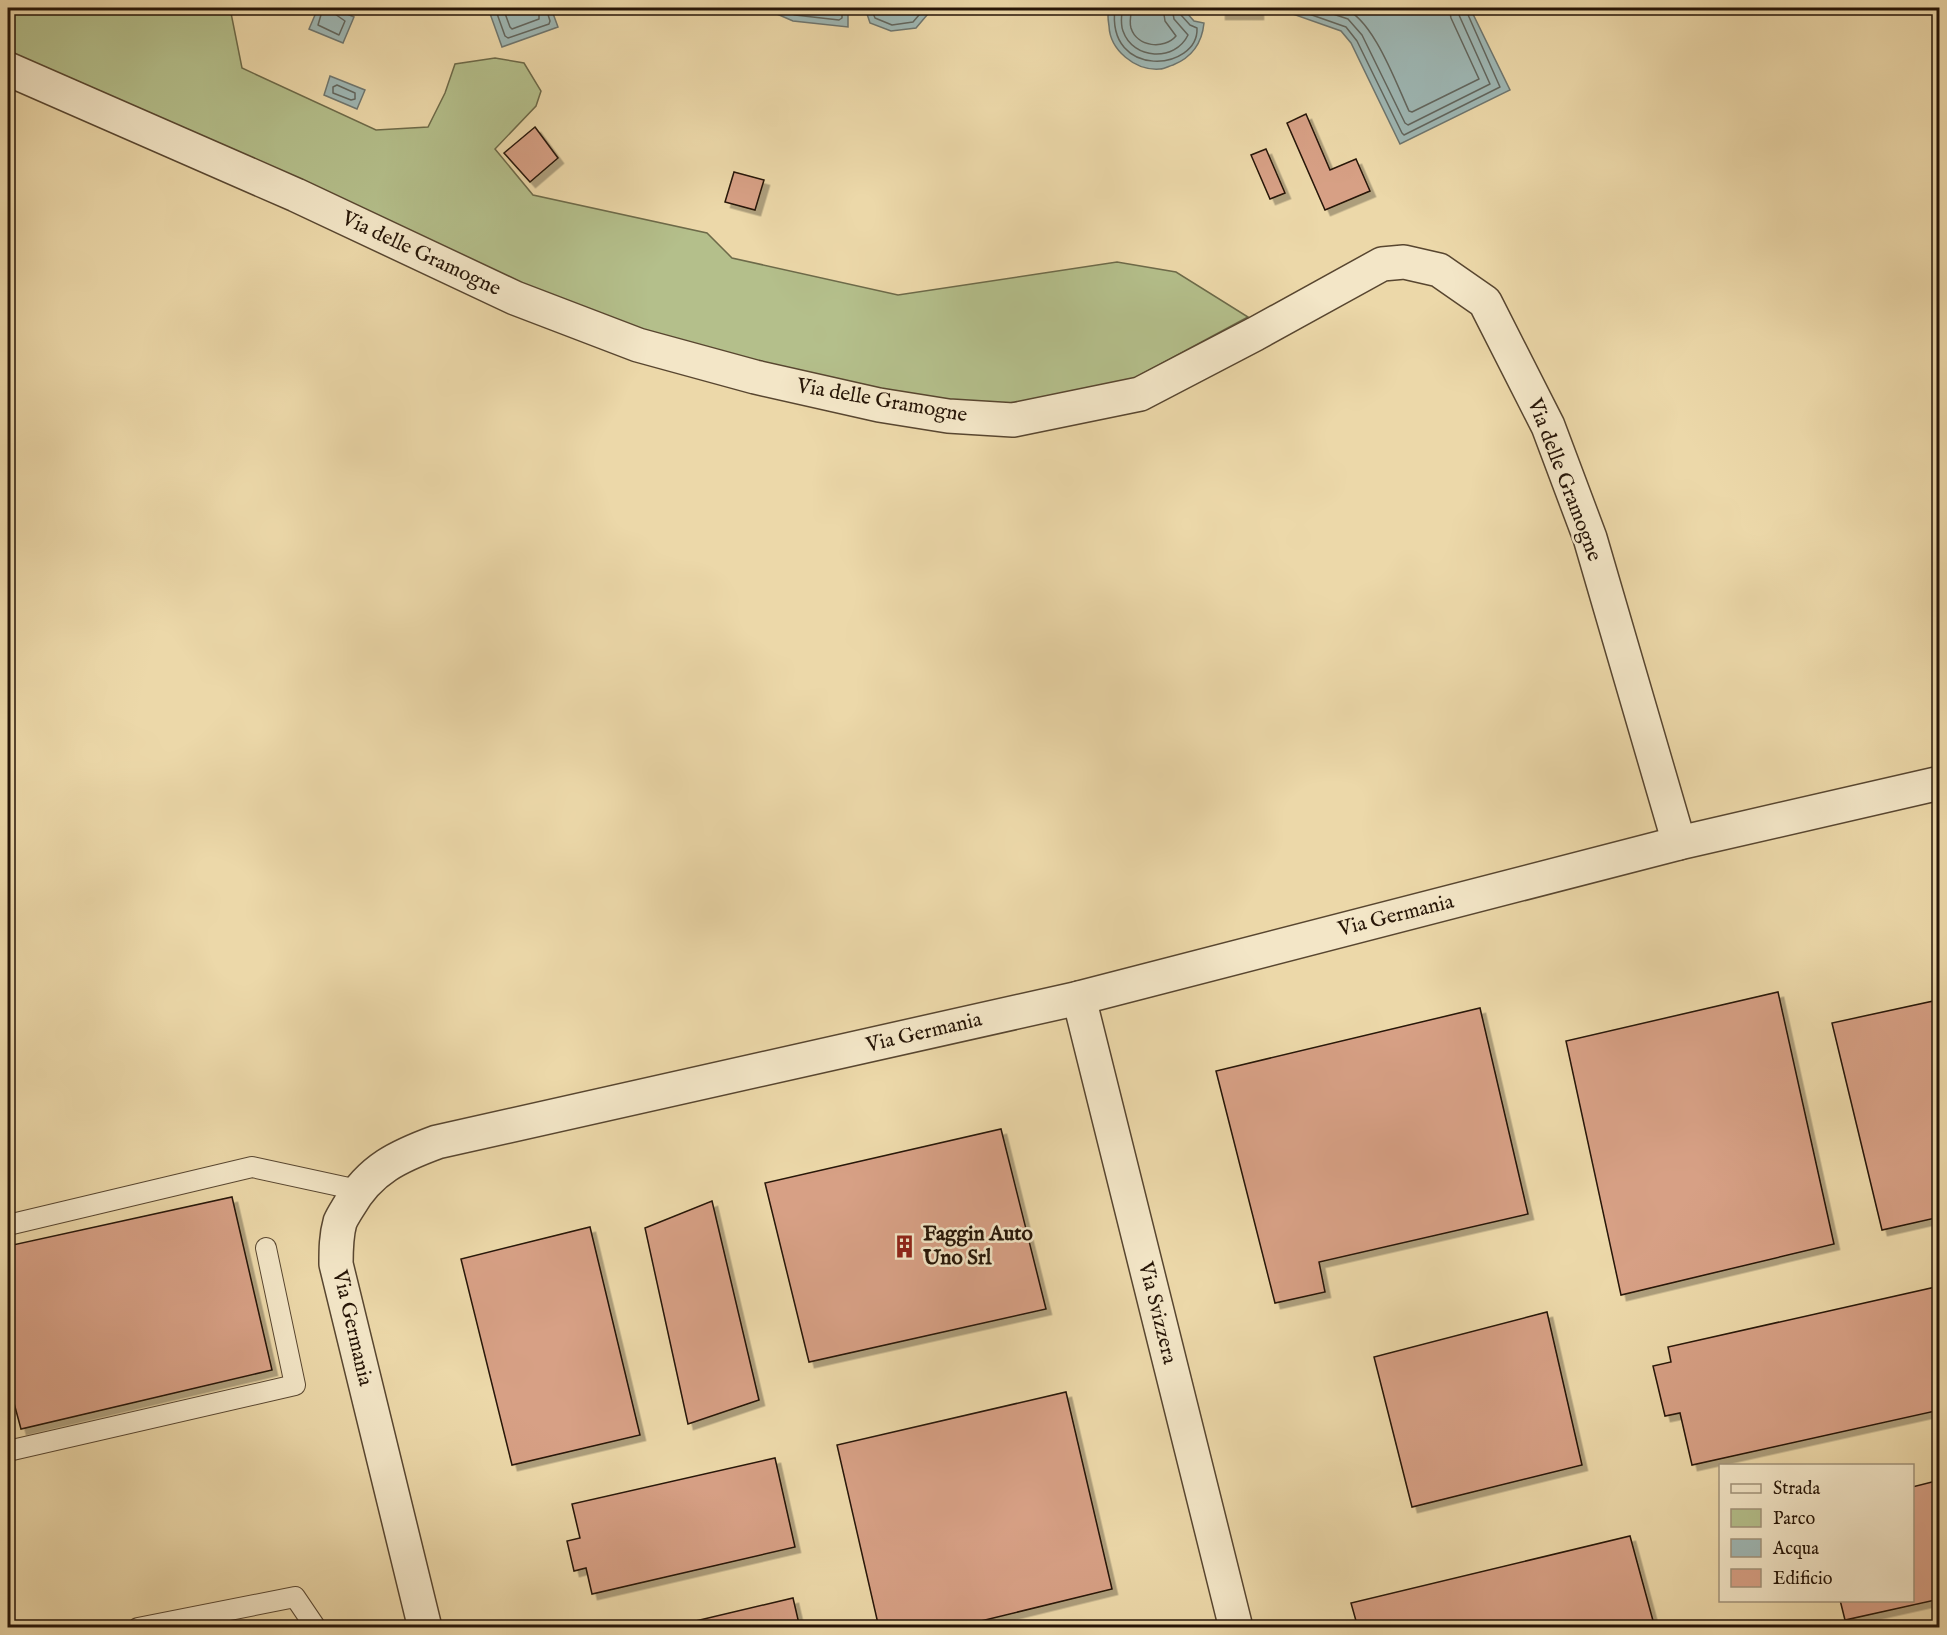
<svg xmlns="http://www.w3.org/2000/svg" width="1947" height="1635" font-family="'IM FELL English',serif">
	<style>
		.green { fill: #b4bf8b; stroke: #6d6a49; stroke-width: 1.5 }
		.water { fill: #9eb7b4; stroke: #6e766f; stroke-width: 1.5 }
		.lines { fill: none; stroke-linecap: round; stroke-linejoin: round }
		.shore { stroke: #62665e; stroke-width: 1.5 }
		.building { fill: #d7a085; stroke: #261507; stroke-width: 1.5; filter: url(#shadow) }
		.lane-casing { stroke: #584630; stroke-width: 22 }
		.street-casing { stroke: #584630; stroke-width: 36 }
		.lane { stroke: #f3e6c7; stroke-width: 20 }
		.street { stroke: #f3e6c7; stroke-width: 33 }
		.labels { text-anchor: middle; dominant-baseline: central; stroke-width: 5; stroke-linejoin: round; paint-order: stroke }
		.street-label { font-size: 21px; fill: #261507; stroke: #f3e6c7 }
		.poi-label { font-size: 21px; font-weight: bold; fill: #261507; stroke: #f3e6c7; text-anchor: start }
	</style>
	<defs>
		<filter id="shadow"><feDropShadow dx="5.5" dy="5.5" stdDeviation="0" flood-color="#0004"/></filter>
	</defs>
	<rect width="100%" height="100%" fill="#ecd8a9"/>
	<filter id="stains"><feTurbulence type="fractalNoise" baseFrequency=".00333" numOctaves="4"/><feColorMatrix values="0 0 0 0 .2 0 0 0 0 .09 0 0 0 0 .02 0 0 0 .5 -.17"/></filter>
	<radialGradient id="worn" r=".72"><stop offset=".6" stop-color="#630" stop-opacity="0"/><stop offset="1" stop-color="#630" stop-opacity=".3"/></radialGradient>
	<path class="green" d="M8 8H230L242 68 376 130 428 127 445 93 455 64 495 58 524 63 541 91 536 106 495 149 533 195 707 233 732 258 898 295 1117 262 1176 272 1248 317 1131 380 1015 408 873 416 637 340 8 60Z"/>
	<g class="water">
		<path d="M318 8H333L354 17 343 43 309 29Z"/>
		<path d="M488 8H551L558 27 502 47Z"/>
		<path d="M763 8H848V27L793 21Z"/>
		<path d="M865 8H933L916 28 891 31 870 23Z"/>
		<path d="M1110 8H1186V12L1194 21 1204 23C1202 43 1193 57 1173 65 1169 66 1164 69 1160 69 1135 71 1110 50 1109 26 1108 19 1107 14 1110 8Z"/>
		<path d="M1282 8H1470L1510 90 1400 144 1351 43 1341 31 1284 11Z"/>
		<path d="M330 76 365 90 357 109 324 95Z"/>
	</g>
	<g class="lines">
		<g class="shore">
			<path d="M323 8 318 25 339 35 345 21 335 14 332 8"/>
			<path d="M495 8 505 36 508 38 549 24 550 21 546 8"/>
			<path d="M503 8 510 27 512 29 539 19V8"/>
			<path d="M778 8 795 15 839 20 842 18V8"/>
			<path d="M871 8 875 18 892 25 913 22 925 8"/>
			<path d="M1115 8C1106 80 1199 71 1197 28L1190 25 1181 15 1180 8"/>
			<path d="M1122 8C1122 15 1120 24 1123 31 1133 60 1175 62 1188 35L1174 19 1172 8"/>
			<path d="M1132 8C1131 14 1129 21 1131 28 1137 47 1164 50 1176 36L1165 21 1163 8"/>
			<path d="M1292 8 1346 27 1357 41 1402 133 1404 135 1500 87 1465 8"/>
			<path d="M1315 8 1348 19 1362 35 1405 123 1408 125 1490 84 1459 15 1458 8"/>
			<path d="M1343 8C1373 18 1396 83 1409 111L1412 112 1479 79 1451 18 1449 8"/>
			<path d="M337 85 355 93V99L351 100 333 93V87Z"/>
		</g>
	</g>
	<g class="building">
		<rect x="1220" y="8" width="38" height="6"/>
		<path d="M1306 114 1330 170 1356 159 1370 191 1325 210 1287 123Z"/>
		<path d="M535 127 558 158 530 182 504 153Z"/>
		<path d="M1266 149 1285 193 1270 199 1251 155Z"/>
		<path d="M734 172 764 180 755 210 725 202Z"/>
		<path d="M1778 992 1834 1244 1621 1295 1566 1041Z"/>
		<path d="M1938 1000 1940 1217 1882 1230 1832 1023Z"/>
		<path d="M1480 1008 1528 1214 1319 1262 1325 1292 1275 1303 1216 1071Z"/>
		<path d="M1001 1129 1046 1309 809 1362 765 1183Z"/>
		<path d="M232 1197 272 1370 21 1429 8 1381V1246Z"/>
		<path d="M712 1201 759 1400 688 1424 645 1228Z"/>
		<path d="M590 1227 640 1435 512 1465 461 1259Z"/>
		<path d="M1940 1286V1410L1692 1465 1680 1413 1665 1416 1653 1366 1671 1362 1668 1347Z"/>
		<path d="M1547 1312 1582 1465 1412 1507 1374 1357Z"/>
		<path d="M1066 1392 1112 1589 952 1628H879L837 1445Z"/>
		<path d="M775 1458 795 1547 592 1594 586 1568 574 1571 567 1541 580 1538 572 1504Z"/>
		<path d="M1940 1480V1599L1845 1620 1840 1600H1912V1487Z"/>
		<path d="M1630 1536 1655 1628H1358L1351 1603Z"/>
		<path d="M793 1598 800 1628H666Z"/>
	</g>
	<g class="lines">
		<defs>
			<g id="lane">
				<path d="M8 1225 252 1167 358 1190"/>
				<path d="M8 1451 295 1385 266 1248"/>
				<path d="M138 1628 295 1597 316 1628"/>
			</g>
			<g id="street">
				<path d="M8 69 296 195 515 298 638 345 755 377 879 405 948 416 1013 420 1140 394 1255 334 1382 264 1404 262 1439 270 1485 302 1548 426 1590 538 1679 843"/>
				<path d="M1079 998 1236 1628"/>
				<path d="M425 1628 336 1264C336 1250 336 1236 340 1222 342 1217 346 1211 349 1206 370 1169 399 1156 437 1142L1079 998 1679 843 1940 783"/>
			</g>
		</defs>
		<use href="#lane" class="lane-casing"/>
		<use href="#street" class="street-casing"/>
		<use href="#lane" class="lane"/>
		<use href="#street" class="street"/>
	</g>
	<defs>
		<symbol id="building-bare" viewBox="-9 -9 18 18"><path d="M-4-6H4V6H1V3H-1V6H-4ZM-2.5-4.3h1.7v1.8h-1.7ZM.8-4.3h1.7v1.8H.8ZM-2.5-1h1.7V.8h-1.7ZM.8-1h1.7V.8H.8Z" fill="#8f2418" stroke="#f3e6c7" stroke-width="2.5" paint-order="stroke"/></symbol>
	</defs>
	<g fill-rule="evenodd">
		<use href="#building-bare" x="888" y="1230" width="33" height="33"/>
	</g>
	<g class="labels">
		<g class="street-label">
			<text transform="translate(421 254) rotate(25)">Via delle Gramogne</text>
			<text transform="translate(882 401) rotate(10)">Via delle Gramogne</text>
			<text transform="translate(1564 480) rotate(69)">Via delle Gramogne</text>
			<text transform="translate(1396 916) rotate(-14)">Via Germania</text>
			<text transform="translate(924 1033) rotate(-13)">Via Germania</text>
			<text transform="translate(1157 1313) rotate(76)">Via Svizzera</text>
			<text transform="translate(352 1328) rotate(77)">Via Germania</text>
		</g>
		<g class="poi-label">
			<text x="923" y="1234">Faggin Auto<tspan x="923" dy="24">Uno Srl</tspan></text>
		</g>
	</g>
	<rect width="1947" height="1635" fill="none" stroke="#ecd8a9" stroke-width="30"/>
	<rect x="9" y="9" width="1929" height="1617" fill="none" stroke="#261507" stroke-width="3"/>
	<rect x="15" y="15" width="1917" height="1605" fill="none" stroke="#261507" stroke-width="1.5"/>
	<rect x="1719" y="1464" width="195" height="138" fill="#f3e6c7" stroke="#a1927a" stroke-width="1.5"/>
	<rect x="1731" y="1484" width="30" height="9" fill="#f3e6c7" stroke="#a1927a" stroke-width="1.5"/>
	<text x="1773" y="1494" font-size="18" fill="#261507">Strada</text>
	<rect x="1731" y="1509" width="30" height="18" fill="#b4bf8b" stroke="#a1927a" stroke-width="1.5"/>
	<text x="1773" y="1524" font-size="18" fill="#261507">Parco</text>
	<rect x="1731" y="1539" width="30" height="18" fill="#9eb7b4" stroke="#a1927a" stroke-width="1.5"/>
	<text x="1773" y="1554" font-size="18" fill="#261507">Acqua</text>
	<rect x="1731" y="1569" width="30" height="18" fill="#d7a085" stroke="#a1927a" stroke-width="1.5"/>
	<text x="1773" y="1584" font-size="18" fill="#261507">Edificio</text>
	<rect width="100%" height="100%" filter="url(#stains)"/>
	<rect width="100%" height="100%" fill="url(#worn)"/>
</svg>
